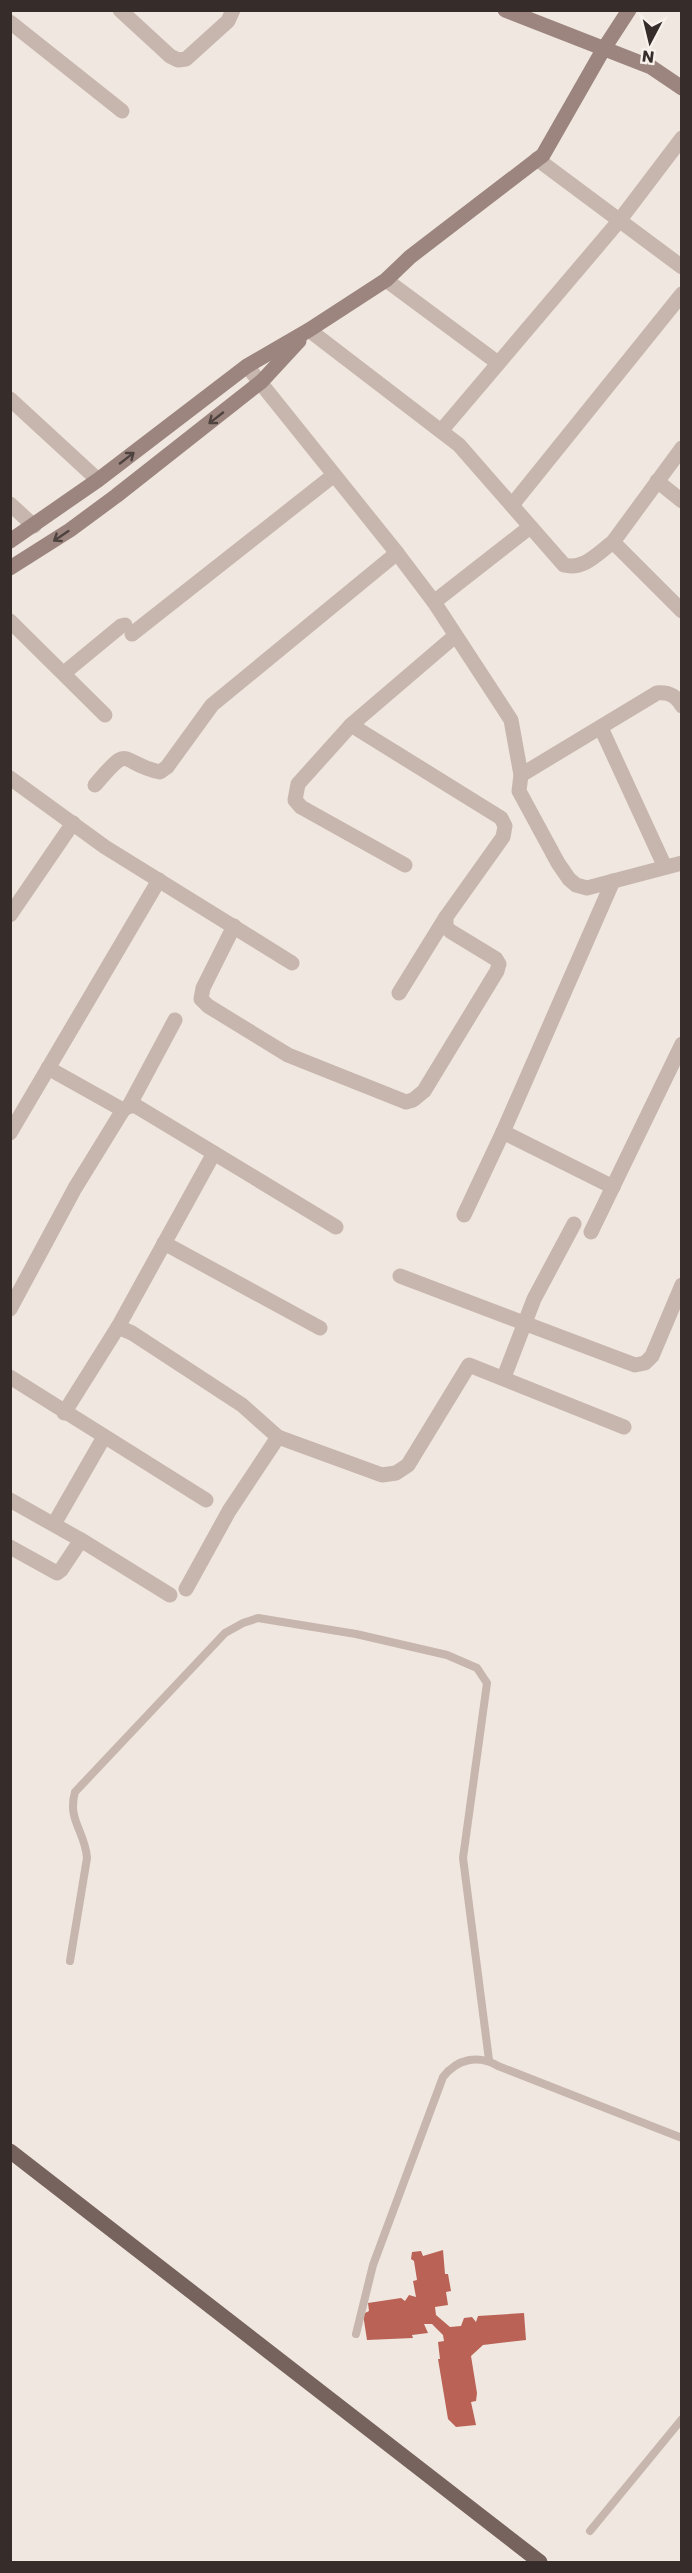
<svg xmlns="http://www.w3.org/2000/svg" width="692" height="2573" font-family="Poppins,sans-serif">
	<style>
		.building { fill: #b96255 }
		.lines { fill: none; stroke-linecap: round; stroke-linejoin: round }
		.lane { stroke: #c7b6ad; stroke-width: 8 }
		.street { stroke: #c7b6ad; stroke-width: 15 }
		.secondary { stroke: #9b857e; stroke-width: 15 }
		.primary { stroke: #77635d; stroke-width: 15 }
		.oneway { stroke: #4f4340 }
	</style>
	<rect width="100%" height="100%" fill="#f0e7e0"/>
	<path class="building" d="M443 2250 445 2274H448L451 2291 446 2292 448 2305 435 2307 436 2315 450 2327 461 2326 464 2318 472 2317 476 2322 478 2316 524 2313 526 2340 483 2345 471 2356 477 2393 476 2401 471 2402 476 2425 456 2427 448 2419 438 2359H440L438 2342 444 2341 443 2335 432 2324H424L428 2333 412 2335 413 2338 367 2340 363 2314 369 2311 368 2303 401 2298 405 2301 409 2295 416 2297 413 2281 417 2280 414 2261 411 2259 412 2252 421 2251 423 2256Z"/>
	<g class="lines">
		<g class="lane">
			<path d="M70 1961 87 1858C85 1831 67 1820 75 1792L225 1633 243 1623 258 1618 356 1634 447 1655 477 1668 487 1683 463 1858 489 2060"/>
			<path d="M356 2334 373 2265 443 2077C457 2059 478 2054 498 2066L682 2138"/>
			<path d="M590 2531 682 2419"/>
		</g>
		<g class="street">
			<path d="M120 10 170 56 178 60 186 59 228 21 233 10"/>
			<path d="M10 22 122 111"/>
			<path d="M537 159 682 267"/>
			<path d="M386 280 498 363"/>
			<path d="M309 330 459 445 564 565C584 570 597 554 613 542L682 611"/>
			<path d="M247 366 397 553 434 602 511 720 521 775 519 791 558 863 569 879 576 885 587 888 682 863"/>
			<path d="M10 399 98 480"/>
			<path d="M441 431 619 221 682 138"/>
			<path d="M657 481 682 501"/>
			<path d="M10 504 34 526"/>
			<path d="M512 505 682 294"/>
			<path d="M613 542 682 448"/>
			<path d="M434 602 530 527"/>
			<path d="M10 621 105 715"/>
			<path d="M132 634 334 475"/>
			<path d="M64 673 121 626 125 625"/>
			<path d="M601 728 665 867"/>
			<path d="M521 775 657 693C668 692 676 695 682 706"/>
			<path d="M10 778 105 847 292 963"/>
			<path d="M95 785C132 741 118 763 160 772L167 767 212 705 397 553"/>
			<path d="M405 865 301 807 295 800 298 784 351 725 455 636"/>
			<path d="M613 881 503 1132 613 1187"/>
			<path d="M10 915 73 823"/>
			<path d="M234 926 203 988 201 999 208 1006 288 1055 406 1102 413 1100 424 1091 497 971 499 964 496 959 450 931 446 927V917L503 837 505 826 501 818 351 725"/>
			<path d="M399 993 446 917"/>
			<path d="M48 1068 123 1110"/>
			<path d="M129 1106 175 1020"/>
			<path d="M10 1133 159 880"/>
			<path d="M464 1215 503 1132"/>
			<path d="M591 1232 682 1044"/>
			<path d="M164 1243 320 1328"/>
			<path d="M400 1276 635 1365 645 1363 652 1356 682 1285"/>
			<path d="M10 1309 75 1188 123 1110 129 1106H136L336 1227"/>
			<path d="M118 1327 214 1153"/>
			<path d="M10 1377 206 1500"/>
			<path d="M504 1377 534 1299 574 1224"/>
			<path d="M64 1413 118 1327 132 1333 242 1405 278 1437 382 1475 396 1473 408 1465 469 1365 624 1427"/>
			<path d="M10 1500 81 1540 61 1570 57 1573 10 1547"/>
			<path d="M54 1524 104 1437"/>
			<path d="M81 1540 170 1595"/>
			<path d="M186 1589 229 1511 278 1437"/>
		</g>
		<g class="secondary">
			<path d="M505 10 651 67 682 88"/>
			<path d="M10 541 98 480 247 366 309 330 386 280 410 257 543 155 603 50 629 10"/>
			<path d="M10 568 70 530 116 496 262 381 299 341"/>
		</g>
		<path class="primary" d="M10 2151 540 2562"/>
	</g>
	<defs><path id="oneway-shaft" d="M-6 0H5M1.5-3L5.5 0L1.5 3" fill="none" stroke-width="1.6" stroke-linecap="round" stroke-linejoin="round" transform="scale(1.5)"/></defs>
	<g class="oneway">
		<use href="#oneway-shaft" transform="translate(216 418) rotate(142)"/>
		<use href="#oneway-shaft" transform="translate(127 458) rotate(-38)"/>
		<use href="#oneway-shaft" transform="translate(61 536) rotate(146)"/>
	</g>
	<rect width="692" height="2573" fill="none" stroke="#362d2b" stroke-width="24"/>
	<g transform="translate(650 42) rotate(187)" stroke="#f8f1ec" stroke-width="4.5" paint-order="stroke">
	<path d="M0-4.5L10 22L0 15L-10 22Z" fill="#362d2b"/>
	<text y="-9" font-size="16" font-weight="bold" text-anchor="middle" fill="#362d2b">N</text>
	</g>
</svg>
